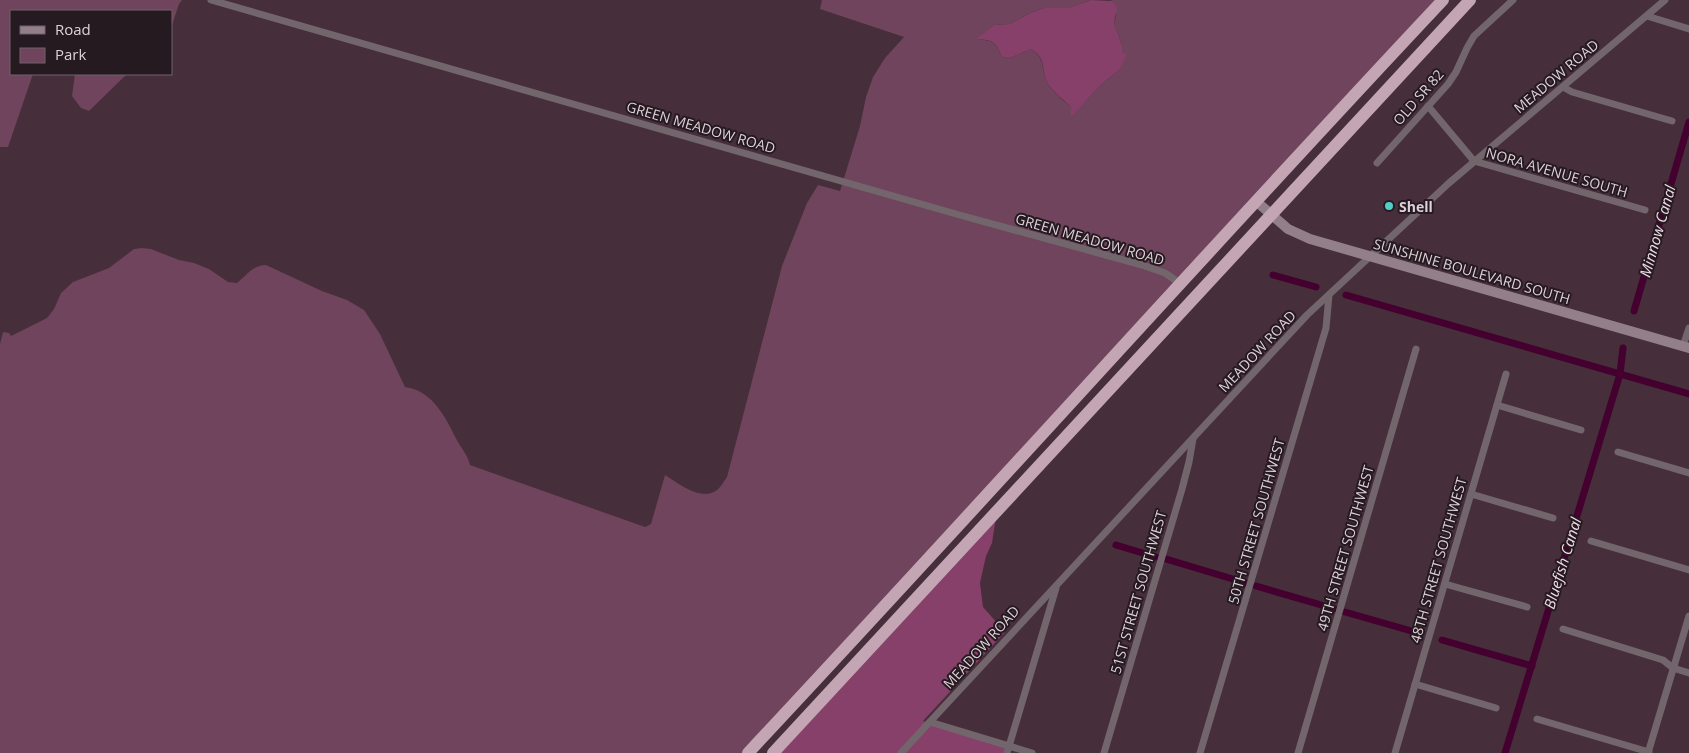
<svg xmlns="http://www.w3.org/2000/svg" width="1689" height="753" font-family="'Open Sans',sans-serif">
	<style>
		.green { fill: #6f445c }
		.forest { fill: #864069 }
		.lines { fill: none; stroke-linecap: round; stroke-linejoin: round }
		.canal { stroke: #44002e; stroke-width: 7 }
		.street { stroke: #72666c; stroke-width: 7 }
		.secondary { stroke: #937f89; stroke-width: 10 }
		.highway { stroke: #c3a5b4; stroke-width: 12 }
		.poi-dot { fill: #52cdcc; stroke: #251a20; stroke-width: 2 }
		.labels { text-anchor: middle; dominant-baseline: central; stroke-width: 4; stroke-linejoin: round; paint-order: stroke }
		.street-label { font-size: 14px; fill: #dfd0d8; stroke: #251a20 }
		.poi-label { font-size: 14px; font-weight: bold; fill: #dfd0d8; stroke: #251a20; text-anchor: start }
		.water-label { font-size: 15px; font-style: italic; fill: #f2dce7; stroke: #251a20 }
	</style>
	<rect width="100%" height="100%" fill="#462e3b"/>
	<g class="green">
		<path d="M0 0H182L179 4 171 28V11H11V74H33L8 147H0Z"/>
		<path d="M822 0H1091L1068 8H1044L1030 13 1010 24 994 25 977 39C993 41 995 41 1002 57L1010 58 1031 49C1047 59 1040 70 1048 84 1054 93 1063 100 1071 107L1084 103 1101 85 1120 69 1122 53V45L1114 23 1116 16 1113 1 1110 0H1438L743 753H0V344L3 332 9 333 11 336 47 318 54 309 61 293 73 282 109 268 134 249 142 248 151 249 179 260 194 263 209 269 228 282 237 283C247 275 253 265 266 265L322 291 347 300 364 310 380 334 405 387C434 391 446 419 458 442 463 451 467 454 470 465L645 527 651 524 665 475C678 483 701 502 717 490 721 487 724 481 727 477L782 266 807 203 818 185 840 191 860 126 866 97 873 77 885 58 904 37 820 9Z"/>
		<path d="M75 74H127L89 111 81 108 72 96Z"/>
	</g>
	<g class="forest">
		<path d="M1091 0 1113 1 1117 8 1114 23 1122 45V53L1127 54 1120 69 1101 85 1071 117V107C1063 99 1054 93 1048 84 1040 70 1048 59 1031 49L1010 58 1002 57C995 41 993 40 976 39L994 25 1010 24 1030 13 1044 8H1068Z"/>
		<path d="M996 517 992 543 986 556 980 583 983 607 1005 632 923 721 1009 748 1007 753H778Z"/>
	</g>
	<g class="lines">
		<g class="canal">
			<path d="M1273 275 1316 287"/>
			<path d="M1346 295 1689 394"/>
			<path d="M1634 311 1689 122"/>
			<path d="M1116 545 1156 557"/>
			<path d="M1166 559 1246 583"/>
			<path d="M1256 586 1335 609"/>
			<path d="M1345 612 1415 632"/>
			<path d="M1442 640 1532 666"/>
			<path d="M1505 753 1620 374 1623 348"/>
		</g>
		<g class="street">
			<path d="M211 0 956 214 1142 265 1165 273 1181 284"/>
			<path d="M1647 16 1689 29"/>
			<path d="M1563 87 1572 92 1672 121"/>
			<path d="M1428 106 1474 161 1645 210"/>
			<path d="M1377 163 1448 84 1456 72 1467 48 1474 36 1513 0"/>
			<path d="M1683 346 1689 328"/>
			<path d="M1497 405 1581 430"/>
			<path d="M1618 452 1689 473"/>
			<path d="M1471 494 1553 518"/>
			<path d="M1591 541 1689 570"/>
			<path d="M1445 584 1527 607"/>
			<path d="M1563 629 1663 660 1673 668 1689 673"/>
			<path d="M1415 684 1496 708"/>
			<path d="M1537 719 1649 752"/>
			<path d="M930 722 1032 753"/>
			<path d="M901 753 1307 315 1449 183 1665 0"/>
			<path d="M1007 753 1056 588"/>
			<path d="M1104 753 1182 489 1189 462 1193 439"/>
			<path d="M1200 753 1326 328 1329 295"/>
			<path d="M1298 753 1416 349"/>
			<path d="M1395 753 1506 374"/>
			<path d="M1648 753 1689 616"/>
		</g>
		<path class="secondary" d="M1257 202 1288 229 1310 239 1689 348"/>
		<g class="highway">
			<path d="M748 753C981 504 1209 249 1443 0"/>
			<path d="M773 753 1470 0"/>
		</g>
	</g>
	<circle class="poi-dot" cx="1389" cy="206" r="5"/>
	<g class="labels">
		<g class="street-label">
			<text transform="translate(1556 76) rotate(-40)">MEADOW ROAD</text>
			<text transform="translate(1418 97) rotate(-49)">OLD SR 82</text>
			<text transform="translate(701 127) rotate(16)">GREEN MEADOW ROAD</text>
			<text transform="translate(1557 172) rotate(16)">NORA AVENUE SOUTH</text>
			<text transform="translate(1090 239) rotate(16)">GREEN MEADOW ROAD</text>
			<text transform="translate(1472 271) rotate(16)">SUNSHINE BOULEVARD SOUTH</text>
			<text transform="translate(1257 351) rotate(-47)">MEADOW ROAD</text>
			<text transform="translate(1256 521) rotate(-74)">50TH STREET SOUTHWEST</text>
			<text transform="translate(1345 548) rotate(-74)">49TH STREET SOUTHWEST</text>
			<text transform="translate(1438 560) rotate(-74)">48TH STREET SOUTHWEST</text>
			<text transform="translate(1138 592) rotate(-74)">51ST STREET SOUTHWEST</text>
			<text transform="translate(981 647) rotate(-48)">MEADOW ROAD</text>
		</g>
		<g class="poi-label">
			<text x="1399" y="206">Shell</text>
		</g>
		<g class="water-label">
			<text transform="translate(1657 231) rotate(-74)">Minnow Canal</text>
			<text transform="translate(1562 563) rotate(-73)">Bluefish Canal</text>
		</g>
	</g>
	<rect x="10" y="10" width="162" height="65" fill="#251a20" stroke="#6f636a"/>
	<rect x="20" y="26" width="25" height="8" fill="#937f89" stroke="#6f636a"/>
	<text x="55" y="35" font-size="15" fill="#dfd0d8">Road</text>
	<rect x="20" y="48" width="25" height="15" fill="#6f445c" stroke="#6f636a"/>
	<text x="55" y="60" font-size="15" fill="#dfd0d8">Park</text>
</svg>
